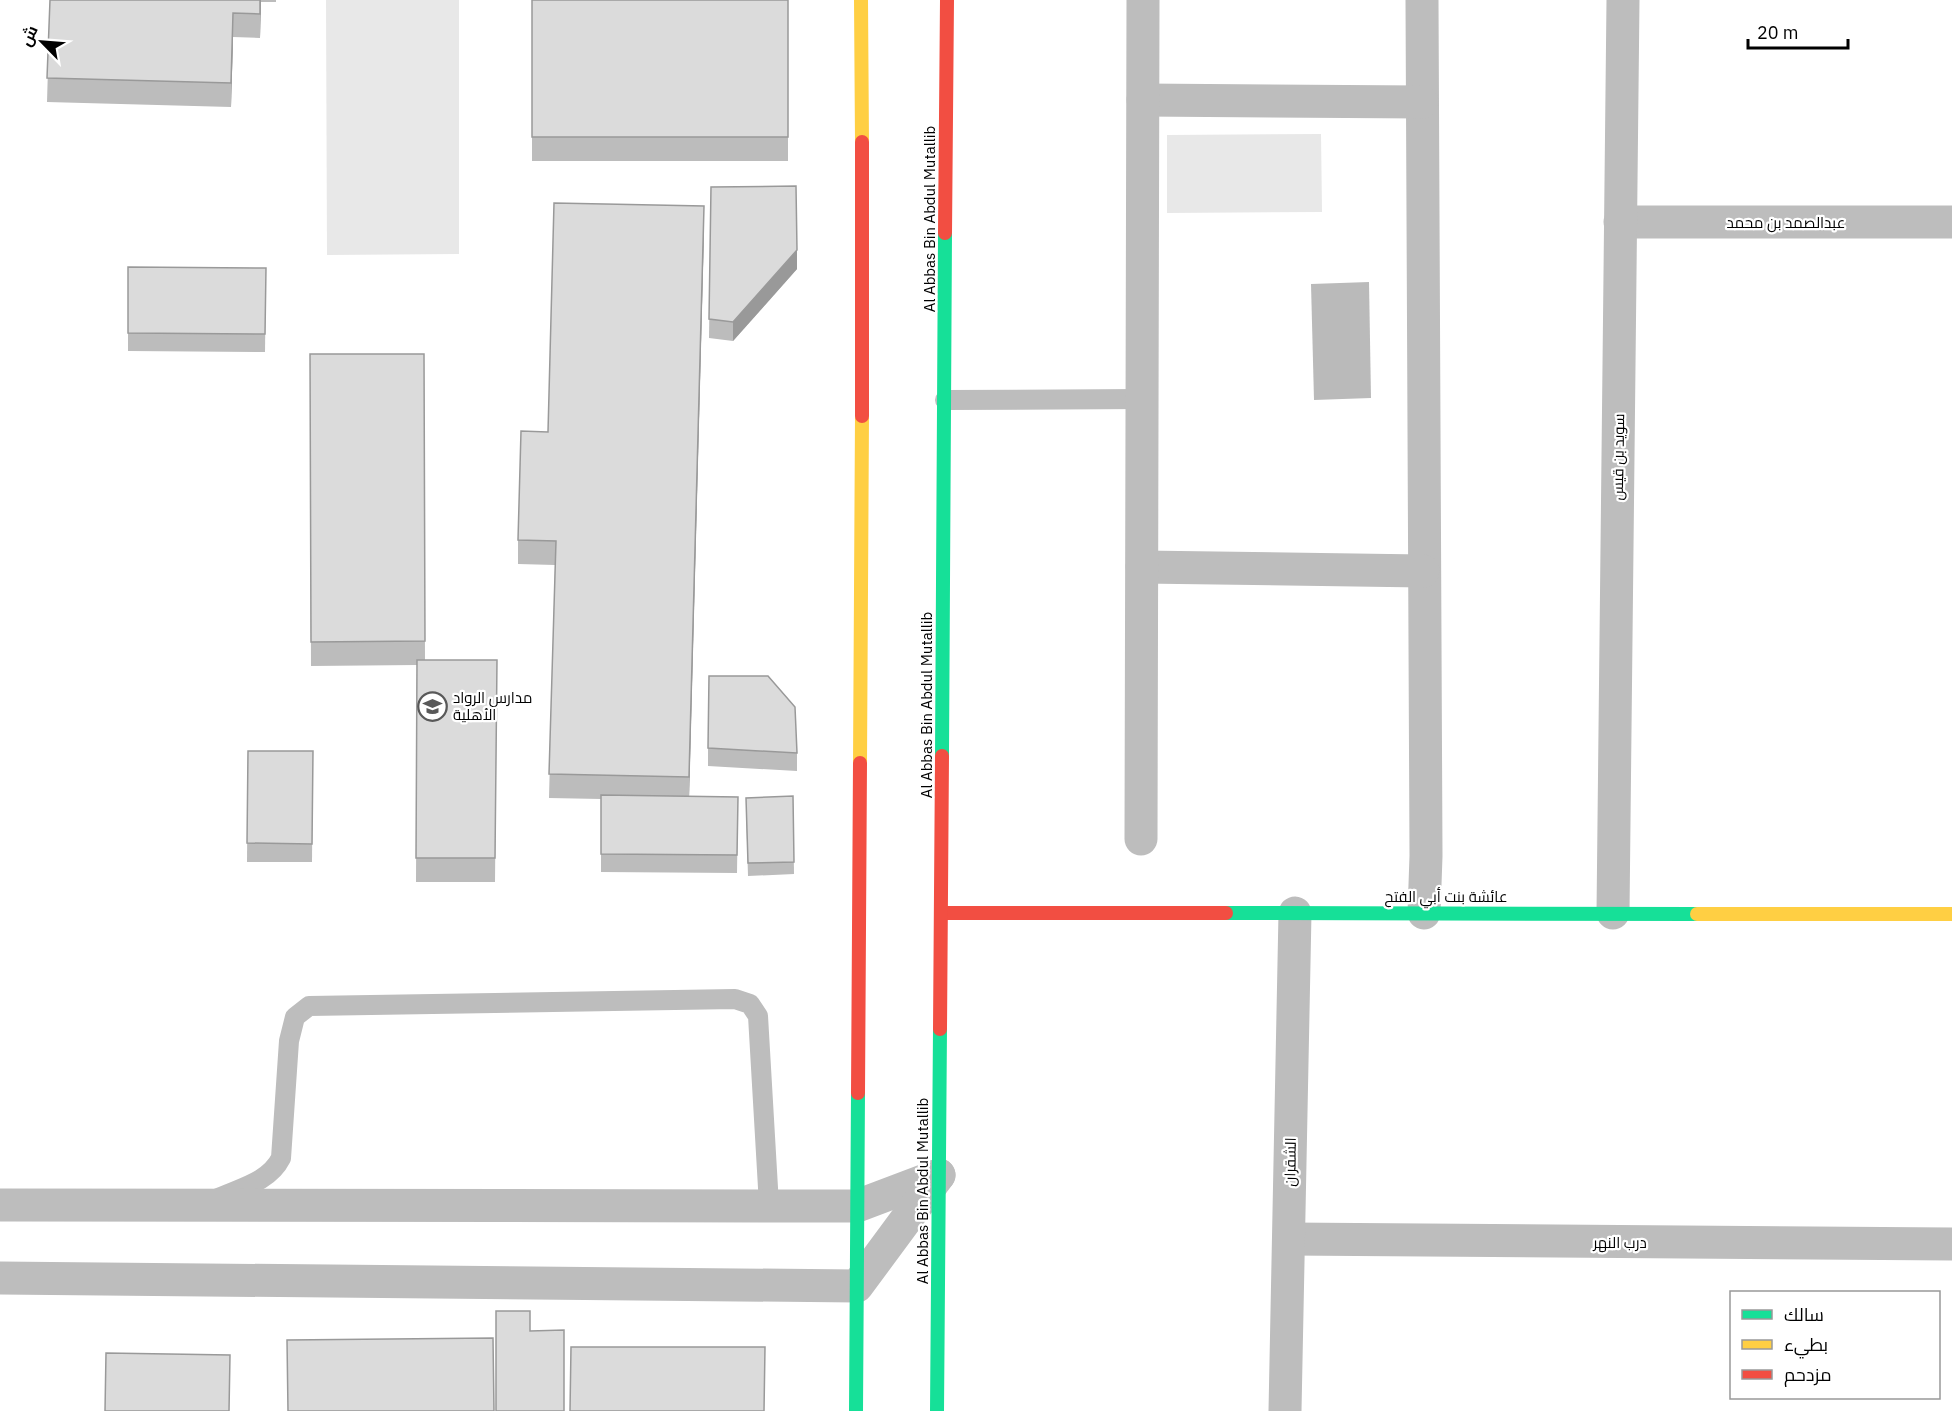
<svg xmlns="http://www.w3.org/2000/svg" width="1952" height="1411" font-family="'IBM Plex Sans',Cairo,sans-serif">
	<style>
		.green { fill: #e8e8e8 }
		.water { fill: #bababa }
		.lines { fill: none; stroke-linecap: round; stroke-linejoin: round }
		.lane { stroke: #bdbdbd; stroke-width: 20 }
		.street { stroke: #bdbdbd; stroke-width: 33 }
		.fast { stroke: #16e098; stroke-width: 14 }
		.slow { stroke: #ffcf43; stroke-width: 14 }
		.jam { stroke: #f24e42; stroke-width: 14 }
		.wall { fill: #bcbcbc }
		.shaded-wall { fill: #999 }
		.building { fill: #dbdbdb; stroke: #999; stroke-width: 1.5 }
		.labels { text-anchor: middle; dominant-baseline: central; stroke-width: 4.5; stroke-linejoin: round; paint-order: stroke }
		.street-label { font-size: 15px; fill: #000; stroke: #fff }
		.poi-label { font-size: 15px; fill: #000; stroke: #fff; text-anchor: start }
	</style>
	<rect width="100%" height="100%" fill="#fff"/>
	<g class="green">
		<path d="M326 0H459V254L327 255Z"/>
		<path d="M1321 134 1322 212 1167 213V135Z"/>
	</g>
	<path class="water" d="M1369 282 1371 398 1314 400 1311 284Z"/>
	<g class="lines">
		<g class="lane">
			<path d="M945 400 1142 399"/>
			<path d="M216 1199C240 1188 269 1182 281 1158L289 1041 295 1017 309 1006 735 999 750 1004 758 1016 769 1205"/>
		</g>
		<g class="street">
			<path d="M1422 0 1426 856 1424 913"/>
			<path d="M1143 100 1422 102"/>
			<path d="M1620 222H1952"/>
			<path d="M1142 567 1423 571"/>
			<path d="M1141 839 1143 0"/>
			<path d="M1613 913 1623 0"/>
			<path d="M0 1205 857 1206 939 1175"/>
			<path d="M1289 1239 1952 1244"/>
			<path d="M0 1278 857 1286 939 1175"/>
			<path d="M1285 1411 1295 913"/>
		</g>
		<g class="fast">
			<path d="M942 756 945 233"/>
			<path d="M1226 913 1697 914"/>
			<path d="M856 1411 858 1093"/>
			<path d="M937 1411 940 1029"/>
		</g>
		<g class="slow">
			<path d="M861 0 862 142"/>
			<path d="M860 763 862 416"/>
			<path d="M1697 914H1952"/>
		</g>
		<g class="jam">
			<path d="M945 233 947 0"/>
			<path d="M862 416V142"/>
			<path d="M941 913H1226"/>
			<path d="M940 1029 942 756"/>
			<path d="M858 1093 860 763"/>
		</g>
	</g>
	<g class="wall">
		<path d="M50 0H276V2H261L260 38 233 37 231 107 47 102Z"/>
		<rect x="532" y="0" width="256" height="161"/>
		<path d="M711 187 797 269 733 341 709 338Z"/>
		<path d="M704 230 689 796 738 797 737 873 601 872V799L549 798 555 565 518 564V540L548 432Z"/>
		<path d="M128 267 266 268 265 352 128 351Z"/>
		<path d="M310 354H424L425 660H497L495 882H416L417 665 311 666Z"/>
		<path d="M708 748 797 753V771L708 766Z"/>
		<path d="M248 751H313L312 862H247Z"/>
		<path d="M793 796 794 874 748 876 746 810Z"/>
	</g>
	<g class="shaded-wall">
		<path d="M260 0H261L260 38Z"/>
		<path d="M233 13V37L231 107V83Z"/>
		<path d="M704 206V230L689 801V777Z"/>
		<path d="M797 250V269L733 341V322Z"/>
	</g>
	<g class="building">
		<path d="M50 0H260V14L233 13 231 83 47 78Z"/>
		<rect x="532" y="0" width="256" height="137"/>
		<path d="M796 186 797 250 733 322 709 319 711 187Z"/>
		<path d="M554 203 704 206 689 777 549 774 556 541 518 540 521 431 548 432Z"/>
		<path d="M128 267 266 268 265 334 128 333Z"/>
		<path d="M310 354H424L425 641 311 642Z"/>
		<path d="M417 660H497L495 858H416Z"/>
		<path d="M709 676H768L795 707 797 753 708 748Z"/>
		<path d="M248 751H313L312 844 247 843Z"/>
		<path d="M601 795 738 797 737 855 601 854Z"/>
		<path d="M793 796 794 862 748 863 746 798Z"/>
		<path d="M496 1311H530V1331L564 1330V1411H496Z"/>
		<path d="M493 1338 494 1411H288L287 1340Z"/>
		<path d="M571 1347H765L764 1411H570Z"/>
		<path d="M106 1353 230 1355 229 1411H105Z"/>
	</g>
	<defs>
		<symbol id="school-ring" viewBox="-11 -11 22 22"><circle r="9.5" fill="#fff" stroke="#595959" stroke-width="1.5"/><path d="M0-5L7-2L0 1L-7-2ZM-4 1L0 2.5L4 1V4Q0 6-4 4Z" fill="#595959"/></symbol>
	</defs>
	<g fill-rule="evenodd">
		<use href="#school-ring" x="416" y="690" width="33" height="33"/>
	</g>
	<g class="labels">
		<g class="street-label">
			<text transform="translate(929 219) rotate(-90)">Al Abbas Bin Abdul Mutallib</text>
			<text x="1786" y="222">عبدالصمد بن محمد</text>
			<text transform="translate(1618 457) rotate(-89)">سويد بن قيس</text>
			<text transform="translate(926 705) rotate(-90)">Al Abbas Bin Abdul Mutallib</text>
			<text x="1446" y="896">عائشة بنت أبي الفتح</text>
			<text transform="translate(1290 1162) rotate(-89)">الشقران</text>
			<text transform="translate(922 1191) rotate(-90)">Al Abbas Bin Abdul Mutallib</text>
			<text x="1620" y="1242">درب النهر</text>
		</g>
		<g class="poi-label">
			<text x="453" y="697">مدارس الرواد<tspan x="453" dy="17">الأهلية</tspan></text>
		</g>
	</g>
	<rect x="1730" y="1291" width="210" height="108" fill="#ffffff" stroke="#999999" stroke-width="1.5"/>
	<rect x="1742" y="1310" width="30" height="9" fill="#16e098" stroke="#999999" stroke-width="1.5"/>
	<text x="1784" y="1321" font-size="18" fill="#000000">سالك</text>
	<rect x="1742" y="1340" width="30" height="9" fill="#ffcf43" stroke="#999999" stroke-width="1.5"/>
	<text x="1784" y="1351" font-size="18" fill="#000000">بطيء</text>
	<rect x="1742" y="1370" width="30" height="9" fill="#f24e42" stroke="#999999" stroke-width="1.5"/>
	<text x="1784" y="1381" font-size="18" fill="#000000">مزدحم</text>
	<g transform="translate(42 42) rotate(295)" stroke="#ffffff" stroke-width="4.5" paint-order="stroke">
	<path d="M0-4.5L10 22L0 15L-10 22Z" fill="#000000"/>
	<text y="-9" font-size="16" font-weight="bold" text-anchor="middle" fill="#000000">ش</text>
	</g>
	<path d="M1748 39v9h100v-9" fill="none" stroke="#000000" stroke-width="3"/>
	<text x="1757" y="39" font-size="18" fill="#000000" stroke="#ffffff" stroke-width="4.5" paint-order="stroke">20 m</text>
</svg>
